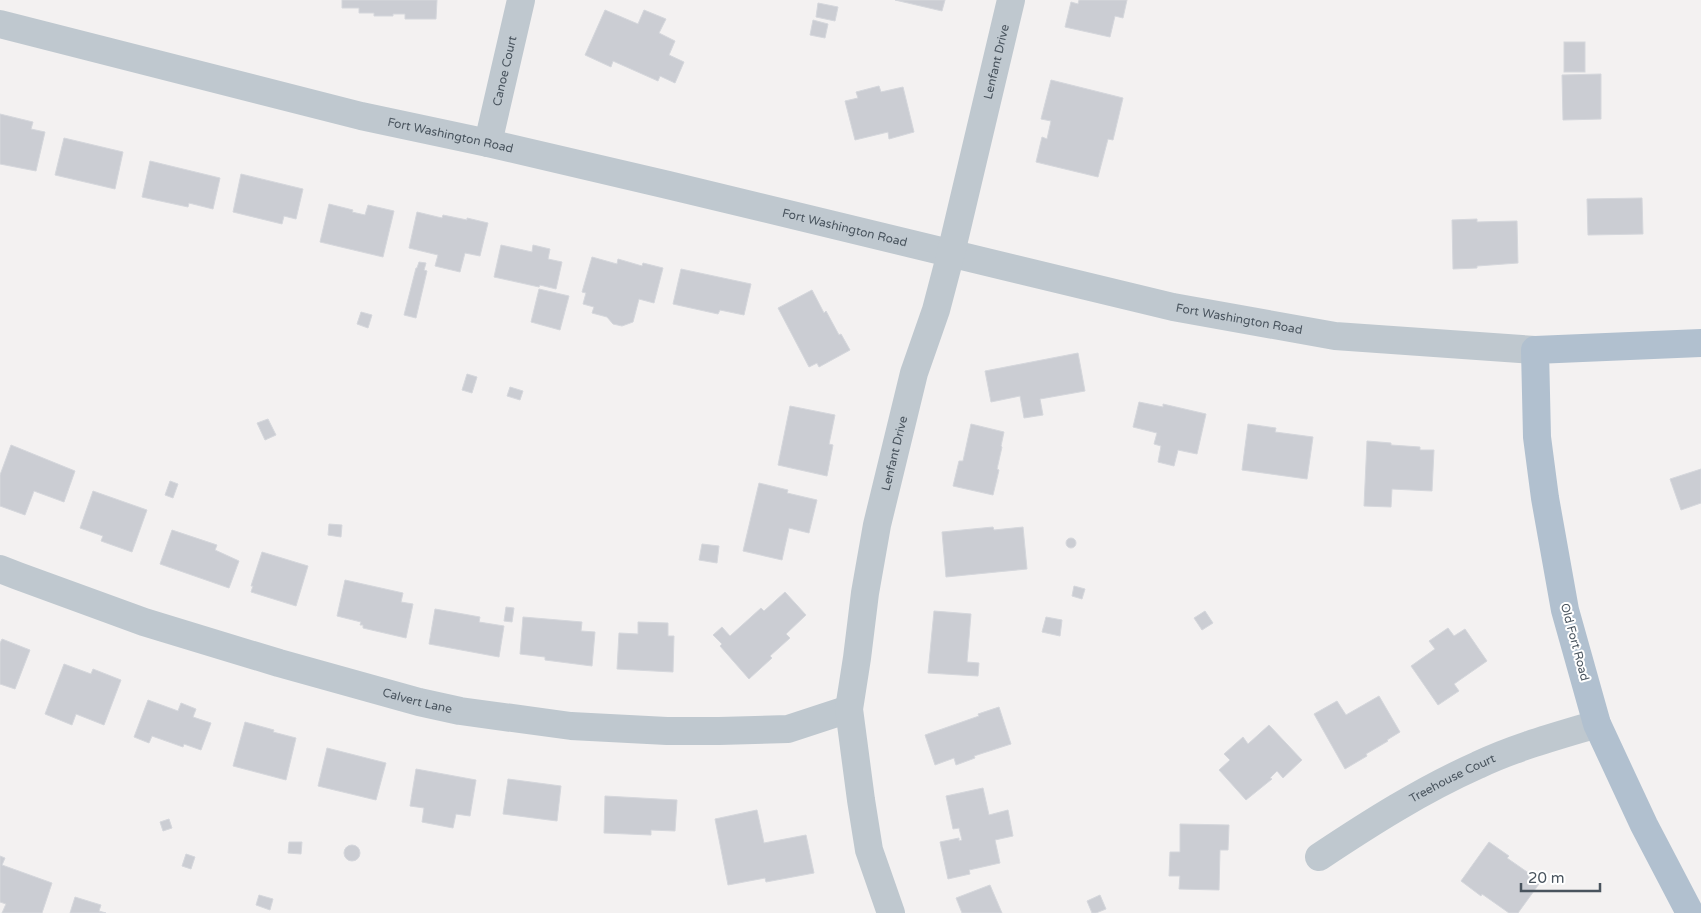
<svg xmlns="http://www.w3.org/2000/svg" width="1701" height="913" font-family="'Varela Round',sans-serif">
	<style>
		.building { fill: #cbcdd3; stroke: #d5d7dc }
		.lines { fill: none; stroke-linecap: round; stroke-linejoin: round }
		.minor { stroke: #bfc8cf; stroke-width: 28 }
		.major { stroke: #b1c0cf; stroke-width: 28 }
		.labels { text-anchor: middle; dominant-baseline: central; stroke-width: 4; stroke-linejoin: round; paint-order: stroke }
		.street-label { font-size: 12px; fill: #49545e; stroke: #fff }
	</style>
	<rect width="100%" height="100%" fill="#f3f1f1"/>
	<g class="building">
		<path d="M342 0H437L436 19H405V14H393V16H374V13H359V8H342Z"/>
		<path d="M895 0H945L942 11Z"/>
		<path d="M1079 0H1127L1123 18 1115 16 1110 37 1065 27 1071 2 1078 4Z"/>
		<path d="M818 3 838 7 835 21 816 17Z"/>
		<path d="M605 10 638 24 644 10 666 19 659 33 675 41 669 55 684 62 675 83 660 76 658 81 613 61 611 67 585 55Z"/>
		<path d="M813 20 828 24 825 38 810 35Z"/>
		<rect x="1564" y="42" width="21" height="30"/>
		<path d="M1601 74V119L1563 120 1562 75Z"/>
		<path d="M1051 80 1123 98 1113 140 1108 139 1098 177 1036 162 1042 137 1047 139 1051 121 1041 119Z"/>
		<path d="M879 86 881 92 903 87 914 132 889 139 888 132 855 140 845 101 858 98 856 92Z"/>
		<path d="M0 114 33 122 31 129 45 132 36 171 0 164Z"/>
		<path d="M64 138 123 152 115 189 55 175Z"/>
		<path d="M150 161 220 178 213 209 189 203 188 207 142 197Z"/>
		<path d="M241 174 303 189 296 219 284 216 282 224 233 212Z"/>
		<path d="M1642 198 1643 234 1588 235 1587 199Z"/>
		<path d="M329 204 353 210 352 212 365 215 368 205 394 211 383 257 320 242Z"/>
		<path d="M417 212 442 218 443 215 467 220V218L488 223 480 256 465 253 460 272 435 266 438 255 409 248Z"/>
		<path d="M1477 219V222L1517 221 1518 263 1477 266V268L1453 269 1452 220Z"/>
		<path d="M501 245 532 252 533 245 550 249 548 259 562 262 556 289 540 285 539 287 494 277Z"/>
		<path d="M592 257 617 264 618 259 642 266 643 263 663 268 654 303 639 299 633 322 622 326 613 324 607 317 592 313 594 307 583 304 586 293 582 292Z"/>
		<path d="M419 262 426 263 424 270 427 271 416 318 404 315 416 268H417Z"/>
		<path d="M681 269 751 284 744 315 720 310 718 314 673 304Z"/>
		<path d="M539 289 569 296 560 330 531 322Z"/>
		<path d="M812 290 824 313 826 311 839 335 841 334 850 350 819 367 817 363 809 367 778 308Z"/>
		<path d="M361 312 372 315 368 328 357 324Z"/>
		<path d="M1078 353 1085 391 1040 399 1043 415 1024 418 1020 396 991 402 985 371Z"/>
		<path d="M467 374 477 377 472 393 462 390Z"/>
		<path d="M510 387 523 391 520 400 507 396Z"/>
		<path d="M1139 402 1163 407V404L1206 414 1197 454 1178 450 1174 466 1158 462 1161 446 1154 444 1157 433 1133 427Z"/>
		<path d="M790 406 835 415 829 444 833 445 827 476 778 465Z"/>
		<path d="M268 419 276 435 265 440 257 423Z"/>
		<path d="M971 424 1004 432 1001 446 1002 447 997 469 999 470 993 495 953 486 959 461H963Z"/>
		<path d="M1248 424 1276 428 1275 432 1313 437 1307 479 1242 470Z"/>
		<path d="M1367 441 1391 443V445L1420 447V450H1434L1432 491 1392 489 1391 507 1364 506Z"/>
		<path d="M11 445 75 471 64 502 34 491 25 515 0 506V475Z"/>
		<path d="M1701 469V503L1681 510 1670 479Z"/>
		<path d="M170 481 178 484 173 498 165 495Z"/>
		<path d="M759 483 788 490 787 493 817 500 809 533 789 528 782 560 743 551Z"/>
		<path d="M93 491 147 510 132 552 101 541 103 536 80 528Z"/>
		<path d="M329 524 342 525 341 537 328 535Z"/>
		<path d="M993 527 994 530 1023 527 1027 569 946 577 942 532Z"/>
		<path d="M172 530 217 545 215 550 239 561 229 588 160 564Z"/>
		<circle cx="1071" cy="543" r="5"/>
		<path d="M702 544 719 546 717 563 699 560Z"/>
		<path d="M262 552 308 566 296 606 251 592 253 586H251Z"/>
		<path d="M345 580 403 593 401 602 413 604 406 638 363 628V625H360L361 622 337 616Z"/>
		<path d="M1074 586 1085 589 1082 599 1072 596Z"/>
		<path d="M785 592 806 615 786 634 790 638 770 656 772 658 749 679 720 646 722 644 713 635 722 627 730 636 761 608 764 611Z"/>
		<path d="M506 607 514 608 512 622 504 621Z"/>
		<path d="M435 609 480 617 479 622 504 626 499 657 429 644Z"/>
		<path d="M934 611 971 614 967 662 979 663 978 676 928 673Z"/>
		<path d="M1205 611 1213 623 1202 630 1194 618Z"/>
		<path d="M523 617 582 622 581 631 595 632 592 666 545 660V657L520 654Z"/>
		<path d="M1046 617 1062 620 1060 636 1042 632Z"/>
		<path d="M638 622 668 623V636H674L673 672 617 669 619 633 638 634Z"/>
		<path d="M1448 628 1454 636 1465 629 1487 661 1454 684 1459 691 1438 705 1411 666 1435 649 1429 641Z"/>
		<path d="M2 639 30 650 15 689 0 684V643Z"/>
		<path d="M64 664 91 674 93 669 121 680 104 725 76 714 72 725 45 714Z"/>
		<path d="M1379 696 1400 732 1387 740 1388 741 1366 754 1367 756 1345 769 1314 714 1337 701 1346 715Z"/>
		<path d="M148 700 178 711 181 703 196 709 193 717 211 723 201 750 184 744 183 747 152 736 149 743 134 737Z"/>
		<path d="M999 707 1011 744 974 756 975 758 956 765 954 758 935 765 925 735 979 716 978 714Z"/>
		<path d="M245 722 274 730 273 732 296 738 286 780 233 766Z"/>
		<path d="M1269 725 1302 760 1283 778 1277 771 1270 778 1272 779 1246 800 1219 770 1230 760 1224 754 1243 737 1248 744Z"/>
		<path d="M327 748 386 763 376 800 318 786Z"/>
		<path d="M416 769 476 780 470 816 456 814 453 828 422 822 424 808 410 806Z"/>
		<path d="M508 779 561 786 557 821 503 814Z"/>
		<path d="M983 788 989 815 1008 810 1013 836 995 840 1000 863 969 870 970 874 948 879 940 842 959 838V841L962 840 959 828 953 829 946 796Z"/>
		<path d="M605 796 677 800 675 831 651 830V835L604 833Z"/>
		<path d="M757 810 764 843 806 835 814 873 766 882 765 878 728 885 715 819Z"/>
		<path d="M169 819 172 828 163 831 160 822Z"/>
		<path d="M1180 824 1229 825 1228 850H1220L1219 890 1179 889 1180 876H1169L1170 852H1180Z"/>
		<path d="M289 842H302L301 854 288 853Z"/>
		<path d="M1489 842 1509 856 1507 858 1530 874 1528 876 1539 884 1518 913H1509L1482 894 1481 896 1461 881Z"/>
		<circle cx="352" cy="853" r="8"/>
		<path d="M186 854 195 857 191 869 182 866Z"/>
		<path d="M0 856 5 858 2 865 52 883 42 913H2L6 904 0 902Z"/>
		<path d="M990 885 1002 913H962L956 898Z"/>
		<path d="M259 895 273 899 270 910 256 905Z"/>
		<path d="M1100 895 1106 909 1096 913H1092L1087 901Z"/>
		<path d="M75 897 101 905 99 911 106 913H70Z"/>
	</g>
	<g class="lines">
		<g class="minor">
			<path id="s1" d="M0 24 361 116 488 143 668 185 1173 307 1335 336 1535 350"/>
			<path id="s2" d="M488 143 521 0"/>
			<path id="s3" d="M0 569 18 576 144 622 279 663 419 702 460 711 571 726 667 731H719L788 729 849 709"/>
			<path id="s4" d="M1319 857C1370 823 1422 790 1478 765 1516 747 1557 736 1597 724"/>
			<path id="s5" d="M891 913 869 850 861 800 849 709 857 658 865 593 877 525 914 373 936 310 951 253 1011 0"/>
		</g>
		<path class="major" d="M1690 913 1644 825 1597 724 1565 610 1545 498 1537 437 1535 350 1701 343"/>
	</g>
	<g class="labels">
		<g class="street-label">
			<text stroke="none"><textPath href="#s5" startOffset="874">Lenfant Drive</textPath></text>
			<text stroke="none"><textPath href="#s2" startOffset="74">Canoe Court</textPath></text>
			<text stroke="none"><textPath href="#s1" startOffset="464">Fort Washington Road</textPath></text>
			<text stroke="none"><textPath href="#s1" startOffset="869">Fort Washington Road</textPath></text>
			<text stroke="none"><textPath href="#s1" startOffset="1274">Fort Washington Road</textPath></text>
			<text stroke="none"><textPath href="#s5" startOffset="469">Lenfant Drive</textPath></text>
			<text transform="translate(1575 642) rotate(75)">Old Fort Road</text>
			<text stroke="none"><textPath href="#s3" startOffset="438">Calvert Lane</textPath></text>
			<text stroke="none"><textPath href="#s4" startOffset="155">Treehouse Court</textPath></text>
		</g>
	</g>
	<path d="M1521 883v8h79v-8" fill="none" stroke="#49545e" stroke-width="2.5"/>
	<text x="1528" y="883" font-size="15" fill="#49545e" stroke="#ffffff" stroke-width="4" paint-order="stroke">20 m</text>
</svg>
